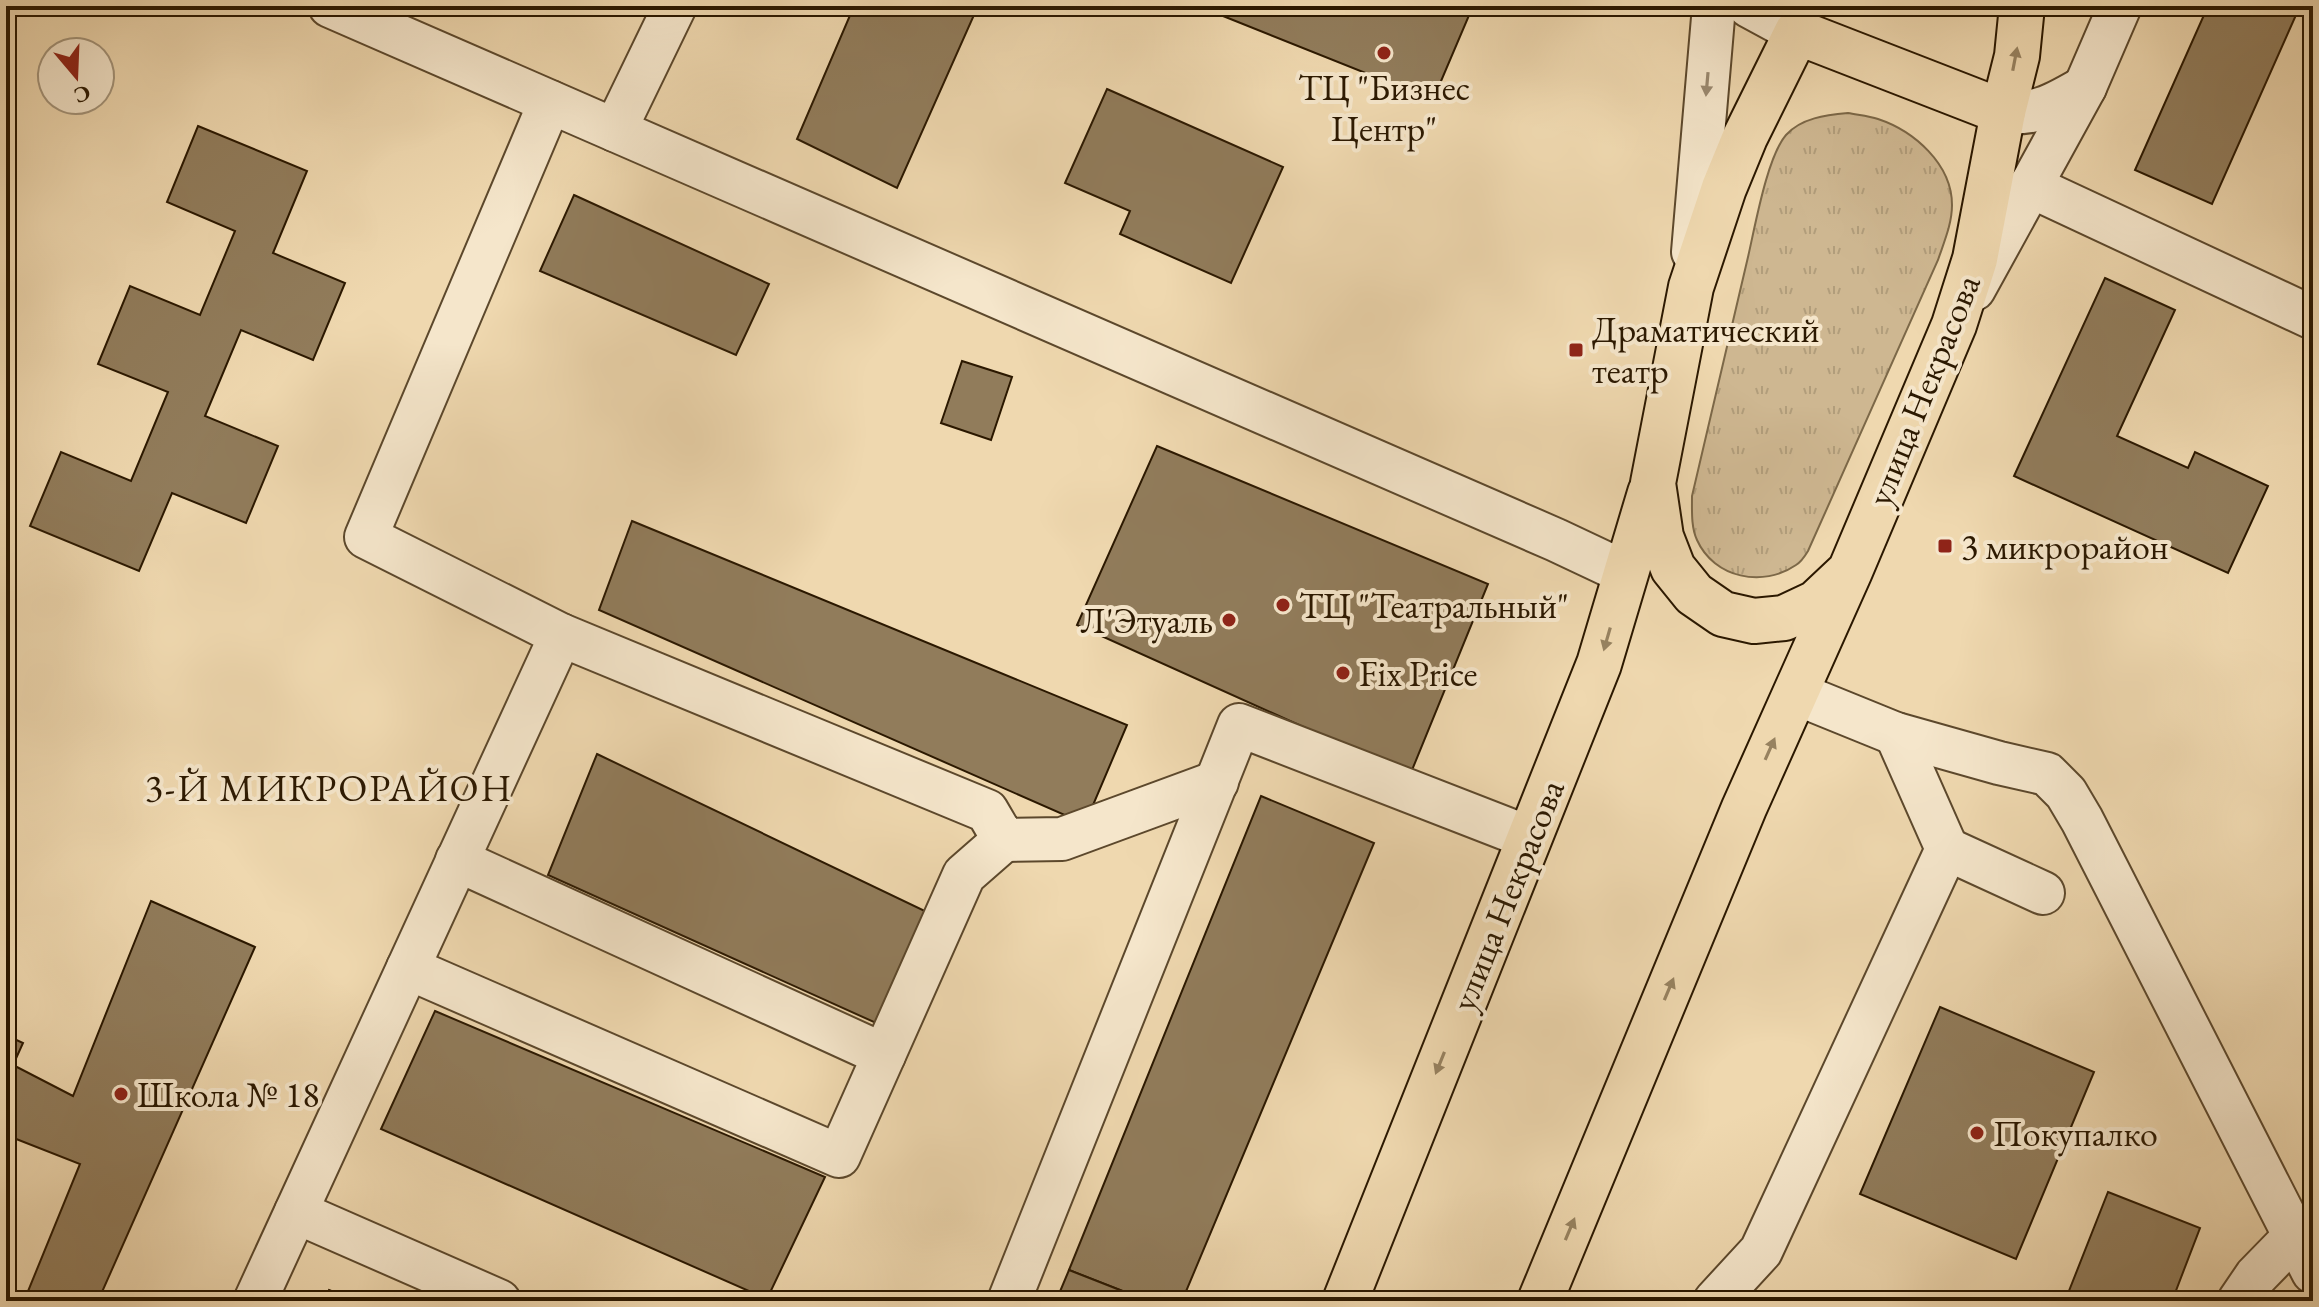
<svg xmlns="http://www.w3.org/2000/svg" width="2319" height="1307" font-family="'EB Garamond',serif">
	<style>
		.grass { fill: url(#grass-tufts); stroke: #7c6848; stroke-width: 2 }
		.building { fill: #917c5b; stroke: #2b1800; stroke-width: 2 }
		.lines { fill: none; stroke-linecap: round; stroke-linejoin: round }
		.minor-casing { stroke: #5c482c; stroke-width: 46 }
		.major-casing { stroke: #2b1800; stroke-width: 48 }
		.minor { stroke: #f5e6cb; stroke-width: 42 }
		.major { stroke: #efd8af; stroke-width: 44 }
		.oneway { fill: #978260 }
		.oneway2 { fill: #9a8970 }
		.poi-dot { fill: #8f2418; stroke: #f5e6cb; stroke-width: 3 }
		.labels { text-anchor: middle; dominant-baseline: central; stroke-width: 8; stroke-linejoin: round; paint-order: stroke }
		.poi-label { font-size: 36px; fill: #2b1800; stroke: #f5e6cb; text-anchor: start }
		.street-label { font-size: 36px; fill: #2b1800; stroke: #f5e6cb }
		.neighbourhood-label { font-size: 38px; letter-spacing: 2px; fill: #2b1800; stroke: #f5e6cb }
	</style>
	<defs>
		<pattern id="grass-tufts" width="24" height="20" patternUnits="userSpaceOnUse" patternTransform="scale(2)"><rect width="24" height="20" fill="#ceb791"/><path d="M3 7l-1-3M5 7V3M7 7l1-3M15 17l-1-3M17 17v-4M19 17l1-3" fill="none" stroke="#b19d7b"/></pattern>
	</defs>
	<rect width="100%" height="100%" fill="#efd8af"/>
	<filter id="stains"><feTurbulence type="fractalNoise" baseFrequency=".0025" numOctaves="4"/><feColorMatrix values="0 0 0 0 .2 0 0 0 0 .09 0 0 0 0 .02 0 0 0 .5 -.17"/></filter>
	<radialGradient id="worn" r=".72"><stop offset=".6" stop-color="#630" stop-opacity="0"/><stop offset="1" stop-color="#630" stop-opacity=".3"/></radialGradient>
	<path class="grass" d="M1848 113C1858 115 1869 116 1878 119 1914 131 1952 164 1952 205 1952 224 1944 242 1938 260L1808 551C1805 556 1801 562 1796 565 1763 588 1714 578 1697 540 1691 527 1692 511 1692 496 1711 416 1729 337 1748 257 1755 227 1767 157 1786 135 1801 118 1826 115 1848 113Z"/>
	<g class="building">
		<path d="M854 6H978L897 188 797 139Z"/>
		<path d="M1198 6H1473L1433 100Z"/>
		<path d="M2208 6H2300L2212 204 2135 170Z"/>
		<path d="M1107 89 1283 167 1231 283 1120 234 1130 211 1065 183Z"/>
		<path d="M198 126 307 171 273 253 345 283 313 360 241 330 205 416 278 446 246 523 172 493 139 571 30 526 61 452 131 481 168 392 98 364 130 286 200 315 235 231 167 202Z"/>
		<path d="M574 195 769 284 736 355 540 271Z"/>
		<path d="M2105 278 2175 310 2117 436 2188 468 2195 452 2268 486 2228 573 2014 476Z"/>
		<path d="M962 361 1012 377 991 440 941 423Z"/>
		<path d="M1157 446 1488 584 1410 775 1077 625Z"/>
		<path d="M632 521 1127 725 1085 824 599 610Z"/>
		<path d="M597 754 929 913 885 1027 548 875Z"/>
		<path d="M1261 796 1374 843 1182 1301H1148L1069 1270Z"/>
		<path d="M151 901 255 947 98 1301H24L80 1164 6 1135V1035L23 1043 13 1065 73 1096Z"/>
		<path d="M1940 1007 2094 1072 2016 1259 1860 1194Z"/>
		<path d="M435 1011 825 1177 767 1299 381 1129Z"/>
		<path d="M2108 1192 2200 1228 2172 1301H2065Z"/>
		<path d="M1069 1270 1148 1301H1056Z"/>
		<path d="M329 1290 355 1301H325Z"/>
	</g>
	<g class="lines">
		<defs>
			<g id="minor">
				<path d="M330 6 1556 540 1626 573"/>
				<path d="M1749 6 1797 32"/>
				<path d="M2003 112C2039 115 2055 104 2085 87"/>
				<path d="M615 130 675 6"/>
				<path d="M2030 186 2313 318"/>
				<path d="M1693 252 1714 6"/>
				<path d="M1974 289 2085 87 2120 6"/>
				<path d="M561 635 987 811 1004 840 1062 839 1217 782"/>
				<path d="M1795 693 1896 734 1999 763 2047 774 2066 793 2082 820 2313 1272"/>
				<path d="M1947 849 2043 893"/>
				<path d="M408 968 839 1156 884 1055 457 860"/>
				<path d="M884 1055 964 875 1004 840"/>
				<path d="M296 1212 499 1301"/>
				<path d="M255 1301 561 635 366 537 550 102"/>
				<path d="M1009 1301 1239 725 1530 838"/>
				<path d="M1715 1301 1761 1251 1947 849 1896 734"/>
				<path d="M2239 1301 2256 1276 2295 1236"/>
			</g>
			<g id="major">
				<path d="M2003 112 2017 56 2022 6"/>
				<path d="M1345 1301 1599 664 1650 493"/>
				<path d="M1540 1301 1744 808 1850 571 1954 325 1975 259 2003 112 1797 32 1745 137 1724 188 1691 287 1653 483 1661 537 1673 568 1694 594 1723 614 1754 621 1784 618 1816 603 1850 571"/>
			</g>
		</defs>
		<use href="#minor" class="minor-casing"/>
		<use href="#major" class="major-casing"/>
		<use href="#minor" class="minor"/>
		<use href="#major" class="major"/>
	</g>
	<defs><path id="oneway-solid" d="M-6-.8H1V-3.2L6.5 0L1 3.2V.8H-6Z" transform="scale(2)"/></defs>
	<g class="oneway">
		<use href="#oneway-solid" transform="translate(2015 59) rotate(-79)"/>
		<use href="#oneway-solid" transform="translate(1607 639) rotate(106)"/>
		<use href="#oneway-solid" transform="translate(1770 749) rotate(-66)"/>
		<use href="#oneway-solid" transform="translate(1669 989) rotate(-67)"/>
		<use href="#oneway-solid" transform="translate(1440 1063) rotate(112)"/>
		<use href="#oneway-solid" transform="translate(1570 1229) rotate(-67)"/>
	</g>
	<use class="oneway2" href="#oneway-solid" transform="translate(1707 84) rotate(95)"/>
	<g class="poi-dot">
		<circle cx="1384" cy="53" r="8"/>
		<rect x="1568" y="342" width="16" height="16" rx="4"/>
		<rect x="1937" y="538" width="16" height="16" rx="4"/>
		<circle cx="1283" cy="605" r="8"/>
		<circle cx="1229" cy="620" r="8"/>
		<circle cx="1343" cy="673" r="8"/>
		<circle cx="121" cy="1094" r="8"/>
		<circle cx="1977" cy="1133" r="8"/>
	</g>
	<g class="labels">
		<g class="poi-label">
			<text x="1384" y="87" text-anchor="middle">ТЦ "Бизнес<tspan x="1384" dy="41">Центр"</tspan></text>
			<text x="1592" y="329">Драматический<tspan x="1592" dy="41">театр</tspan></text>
			<text x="1961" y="546">3 микрорайон</text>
			<text x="1299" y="605">ТЦ "Театральный"</text>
			<text x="1213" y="620" text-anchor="end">Л'Этуаль</text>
			<text x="1359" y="673">Fix Price</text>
			<text x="137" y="1094">Школа № 18</text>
			<text x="1993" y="1133">Покупалко</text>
		</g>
		<g class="street-label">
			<text transform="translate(1923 390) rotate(-68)">улица Некрасова</text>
			<text transform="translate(1507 895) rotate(-68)">улица Некрасова</text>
		</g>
		<g class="neighbourhood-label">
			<text x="329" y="787">3-Й МИКРОРАЙОН</text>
		</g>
	</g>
	<rect width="2319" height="1307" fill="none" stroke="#efd8af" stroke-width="32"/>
	<rect x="8" y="8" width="2303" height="1291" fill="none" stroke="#2b1800" stroke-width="4"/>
	<rect x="16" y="16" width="2287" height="1275" fill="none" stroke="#2b1800" stroke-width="2"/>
	<g transform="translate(76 76) rotate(161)"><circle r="38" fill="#f5e6cb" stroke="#a4947a" stroke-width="2"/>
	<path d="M0-6L14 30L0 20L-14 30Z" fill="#8f2418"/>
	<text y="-12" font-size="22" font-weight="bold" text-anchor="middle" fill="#2b1800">С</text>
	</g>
	<rect width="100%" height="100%" filter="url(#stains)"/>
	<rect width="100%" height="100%" fill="url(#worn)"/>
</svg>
